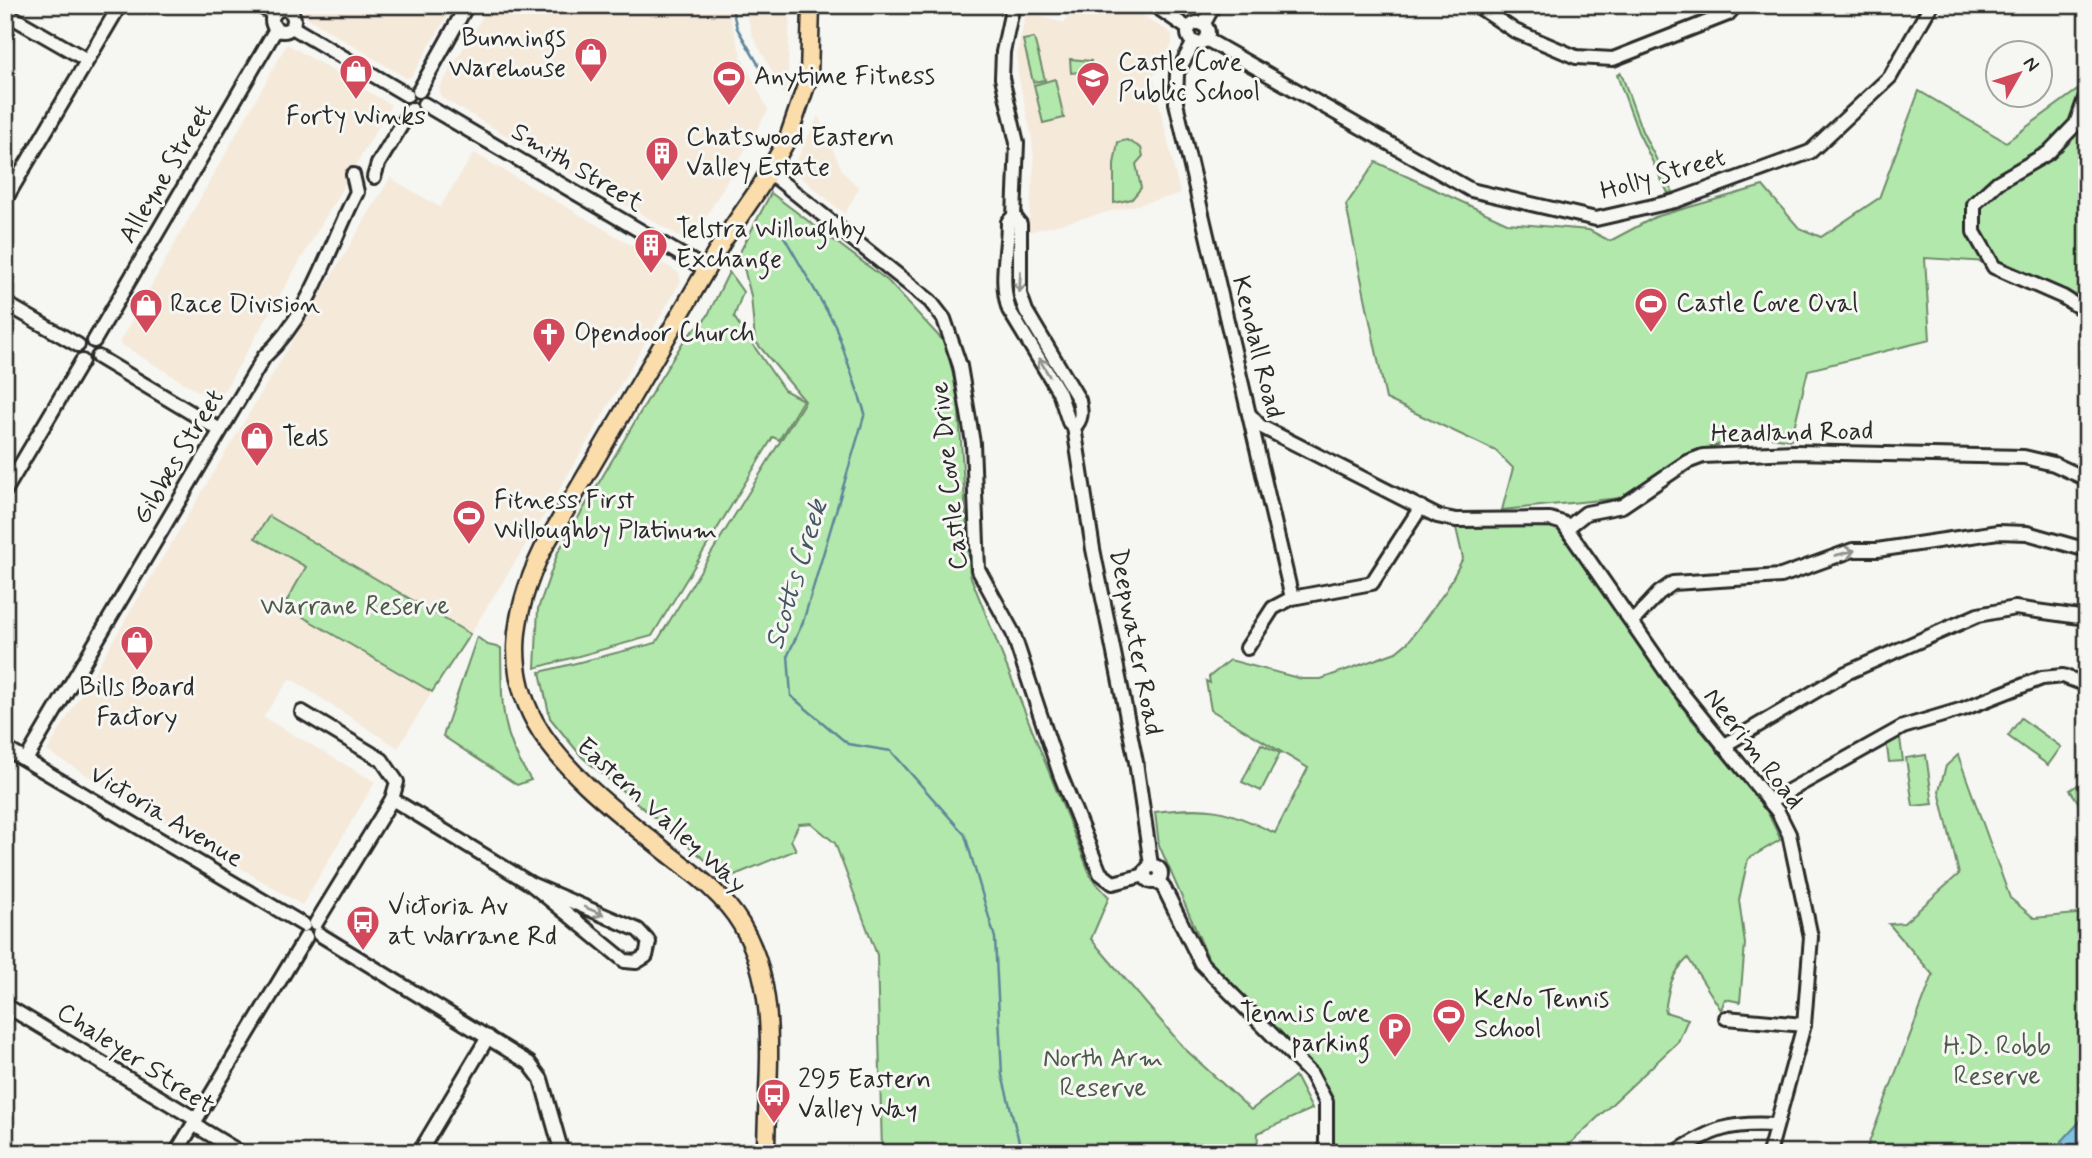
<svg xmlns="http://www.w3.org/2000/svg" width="2092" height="1158" font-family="Mynerve,sans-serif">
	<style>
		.built { fill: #f5e9da }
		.green { fill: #b2e8ab; stroke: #6e8a6b; stroke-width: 2 }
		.water { fill: #82c3e3; stroke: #5f8699; stroke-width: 2 }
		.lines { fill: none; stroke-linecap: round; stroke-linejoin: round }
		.stream { stroke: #5f8699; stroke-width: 2.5 }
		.minor-casing { stroke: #2b2b2b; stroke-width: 18 }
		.major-casing { stroke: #2b2b2b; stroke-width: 21 }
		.minor { stroke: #f6f6f2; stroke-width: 12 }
		.major { stroke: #fbddab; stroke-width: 16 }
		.oneway { stroke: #90908e }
		.labels { text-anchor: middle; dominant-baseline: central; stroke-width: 6; stroke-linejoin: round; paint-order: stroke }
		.poi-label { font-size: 26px; fill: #2b2b2b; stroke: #f6f6f2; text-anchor: start }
		.street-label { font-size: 26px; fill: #2b2b2b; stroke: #f6f6f2 }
		.park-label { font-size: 26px; fill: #4d5a4b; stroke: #f6f6f2 }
		.water-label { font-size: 28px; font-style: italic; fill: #455962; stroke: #f6f6f2 }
	</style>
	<rect width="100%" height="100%" fill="#f6f6f2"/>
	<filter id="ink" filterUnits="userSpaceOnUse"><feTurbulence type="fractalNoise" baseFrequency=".0143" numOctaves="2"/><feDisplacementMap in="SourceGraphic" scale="14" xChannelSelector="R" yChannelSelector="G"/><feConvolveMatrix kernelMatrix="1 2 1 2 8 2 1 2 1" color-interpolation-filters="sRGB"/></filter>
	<g filter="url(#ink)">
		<g class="built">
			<path d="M308 5H454L411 77 406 78 306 17 304 12Z"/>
			<path d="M490 5H726L742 58 768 110 691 243 442 98 439 88Z"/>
			<path d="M745 5H790L787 99 752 35Z"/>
			<path d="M1075 5H1126L1172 34V44L1153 77 1180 194 1028 232 1034 164 1032 138 1018 74 1017 54 1026 13 1064 23Z"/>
			<path d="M287 44 391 105 217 403 119 343Z"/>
			<path d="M818 116 843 172 859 188 845 214 792 170Z"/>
			<path d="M474 153 679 273 681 281 545 514 470 634 321 545 307 567 284 606 432 692 398 748 290 678 263 717 375 782 302 905 47 751 390 178 440 207Z"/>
		</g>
		<g class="green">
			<path d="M1034 38 1045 80 1033 82 1023 40Z"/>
			<path d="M1070 59 1091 61 1090 71 1071 73Z"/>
			<path d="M1621 73 1642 131 1673 192 1668 193 1638 132 1617 75Z"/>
			<path d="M1055 79 1064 118 1043 123 1034 85Z"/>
			<path d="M2087 83V302L1988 262 1925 258 1930 340 1808 370 1791 440 1749 434 1691 454 1620 498 1502 510 1513 468 1496 451 1386 399 1346 205 1376 162 1507 223 1589 230 1610 241 1655 217 1763 186 1799 228 1821 237 1879 198 1919 91 2006 142Z"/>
			<path d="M1127 140 1141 148 1143 156 1136 164 1141 188 1132 199 1114 203V164L1118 142Z"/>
			<path d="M771 193 888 281 946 344 958 397 970 575 1092 879 1109 897 1091 939 1185 1049 1251 1110 1295 1076 1312 1109 1258 1133 1257 1153H882L877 955 835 843 811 823 799 824 791 840 796 850 727 878 582 757 550 718 540 672 656 643 805 401 755 341 751 296 740 252Z"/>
			<path d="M729 272 743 292 734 317 784 390 803 400 779 440 773 437 652 636 535 668 538 609 558 552 660 379 685 339 707 317Z"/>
			<path d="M269 516 470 634 432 692 284 606 306 567 255 538Z"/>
			<path d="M1546 526 1559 528 1567 538 1687 714 1765 807 1779 836 1780 840 1748 859 1739 900 1745 944 1740 1002 1725 999 1721 1010 1688 958C1671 974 1668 989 1665 1012L1688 1019 1678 1042 1560 1153H1333L1331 1105 1314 1066 1209 960 1159 845 1155 812C1212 805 1223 809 1275 833L1308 768 1211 710 1206 681 1210 683 1209 677 1230 660 1302 679H1321L1396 652 1408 642 1447 589 1463 558 1456 528Z"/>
			<path d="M477 637 488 645 501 648C502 702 499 733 531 780L517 785 443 736Z"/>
			<path d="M2021 718 2061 747 2048 765 2008 736Z"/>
			<path d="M1900 738 1903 761 1889 762 1886 740Z"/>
			<path d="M1261 744 1280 753 1261 791 1242 782Z"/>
			<path d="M1926 755 1933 804 1913 806 1906 758Z"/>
			<path d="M1958 755 2010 898 2034 918 2087 913V1114L2051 1153H1865L1933 975 1889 924 1904 923 1959 874 1939 791 1946 766Z"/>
			<path d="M2087 779V815L2070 790Z"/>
		</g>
		<path class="water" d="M2087 1114V1153H2051Z"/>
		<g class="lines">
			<g class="stream">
				<path d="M731 5 737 28 768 81"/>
				<path d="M779 228 835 325 865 413 803 622 788 655 791 696 848 744 891 751 965 835 995 938 1002 1075 1022 1153"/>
			</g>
			<defs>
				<g id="minor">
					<path d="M258 5 274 14"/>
					<path d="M1013 5 1003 52 1002 78 1017 143 1014 216 1008 222C1008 252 999 280 1009 310L1059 392 1069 422 1074 427 1093 549 1136 762 1151 865"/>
					<path d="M1154 5 1189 29"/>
					<path d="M1476 5 1515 31 1576 57 1613 59 1728 14 1736 5"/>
					<circle cx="283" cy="20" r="11"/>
					<path d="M5 13 87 60"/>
					<circle cx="1198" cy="33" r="10"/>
					<path d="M1203 25 1214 5"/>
					<path d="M292 27 407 95"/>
					<path d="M1206 39 1471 190 1596 219 1675 201 1810 152 1890 77 1931 5"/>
					<path d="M1194 42 1177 73 1176 103 1292 598 1273 608 1247 648"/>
					<path d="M419 91 467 5"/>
					<path d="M2087 93 2076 124 2048 153 1998 182 1974 204V232L1994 267 2063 297 2087 312"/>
					<path d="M424 104 707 270"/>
					<path d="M769 172 930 301 944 319 960 366 973 443 978 569 1013 633 1060 774 1100 873 1113 883 1145 875"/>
					<path d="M374 177 378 164 411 109"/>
					<path d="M5 200 120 5"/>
					<path d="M1014 216 1020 224V294L1026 311 1079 400C1081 411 1083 419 1074 427"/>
					<path d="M5 303 78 345"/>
					<path d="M94 341 276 29"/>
					<path d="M98 357 220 430"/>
					<path d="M1250 415 1260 426 1437 516 1456 520 1550 519 1563 523 1676 686 1778 812 1789 834 1811 937 1804 1025 1769 1153"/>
					<path d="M5 491 82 361"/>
					<path d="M1567 528 1586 513 1622 506 1687 462 1703 456 1794 452 2024 457 2054 464 2087 479"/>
					<path d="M1292 598 1372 583 1421 507"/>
					<path d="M1633 621 1659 593 1673 583 1781 576 1853 550H1877L1998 532 2027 533 2087 550"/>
					<path d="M302 712 382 760 397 782 392 799 316 923"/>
					<path d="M1723 746 1846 673 1978 615 2015 608 2087 618"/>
					<path d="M5 748 304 925"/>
					<path d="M26 760 264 357C312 313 328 248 357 192L353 175"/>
					<path d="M392 799 531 884 625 961 636 962 646 956 649 942 638 930 531 884"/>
					<path d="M1769 802 1903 727 1963 709 2042 678 2063 676 2087 685"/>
					<circle cx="1153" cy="874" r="8"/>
					<path d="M1157 881 1163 886 1201 963 1311 1074 1326 1102V1153"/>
					<path d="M319 934 529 1063 541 1079 562 1153"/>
					<path d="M5 1005 192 1117 198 1127 241 1153"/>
					<path d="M1726 1018 1804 1025"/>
					<path d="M176 1153 306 937"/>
					<path d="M419 1153 488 1037"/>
					<path d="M1675 1153C1712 1129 1730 1122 1776 1125"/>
				</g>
				<path id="major" d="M766 1153C766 1078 782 991 741 924 723 894 693 873 665 851 557 765 470 699 543 549L723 241 760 187 788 138 809 77 811 5"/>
			</defs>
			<use href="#minor" class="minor-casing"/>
			<use href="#major" class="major-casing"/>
			<use href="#minor" class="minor"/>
			<use href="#major" class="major"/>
		</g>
		<defs><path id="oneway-shaft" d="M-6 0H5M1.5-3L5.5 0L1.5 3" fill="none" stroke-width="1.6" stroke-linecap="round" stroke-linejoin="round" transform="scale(1.75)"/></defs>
		<g class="oneway">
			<use href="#oneway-shaft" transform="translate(1020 282) rotate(93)"/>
			<use href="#oneway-shaft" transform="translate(1044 367) rotate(-120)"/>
			<use href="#oneway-shaft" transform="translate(1845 553) rotate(-15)"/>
			<use href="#oneway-shaft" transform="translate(594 911) rotate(22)"/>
		</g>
	</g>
	<defs>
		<symbol id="shop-pin" viewBox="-11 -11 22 30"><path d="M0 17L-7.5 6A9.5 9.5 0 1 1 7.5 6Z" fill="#d1495b" stroke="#f6f6f2"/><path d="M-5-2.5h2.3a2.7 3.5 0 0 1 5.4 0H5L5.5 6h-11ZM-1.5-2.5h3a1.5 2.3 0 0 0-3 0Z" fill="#fff"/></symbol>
		<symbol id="stadium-pin" viewBox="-11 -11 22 30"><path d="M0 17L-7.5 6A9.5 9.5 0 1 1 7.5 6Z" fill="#d1495b" stroke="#f6f6f2"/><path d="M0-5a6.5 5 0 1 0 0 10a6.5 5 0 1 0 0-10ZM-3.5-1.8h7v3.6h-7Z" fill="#fff"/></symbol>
		<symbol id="school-pin" viewBox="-11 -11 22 30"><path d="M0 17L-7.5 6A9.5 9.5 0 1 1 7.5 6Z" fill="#d1495b" stroke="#f6f6f2"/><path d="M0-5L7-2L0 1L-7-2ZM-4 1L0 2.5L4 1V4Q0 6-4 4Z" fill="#fff"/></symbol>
		<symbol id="building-pin" viewBox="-11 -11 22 30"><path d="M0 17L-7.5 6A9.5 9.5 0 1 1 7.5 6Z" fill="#d1495b" stroke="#f6f6f2"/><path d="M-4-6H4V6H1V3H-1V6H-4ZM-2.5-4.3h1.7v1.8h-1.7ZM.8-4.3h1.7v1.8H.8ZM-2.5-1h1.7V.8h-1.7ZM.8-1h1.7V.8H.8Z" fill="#fff"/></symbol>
		<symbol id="church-pin" viewBox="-11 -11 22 30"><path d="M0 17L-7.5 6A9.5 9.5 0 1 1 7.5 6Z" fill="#d1495b" stroke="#f6f6f2"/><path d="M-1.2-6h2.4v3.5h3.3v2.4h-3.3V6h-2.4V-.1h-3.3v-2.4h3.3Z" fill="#fff"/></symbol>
		<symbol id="bus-pin" viewBox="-11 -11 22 30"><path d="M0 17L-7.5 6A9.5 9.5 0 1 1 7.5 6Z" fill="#d1495b" stroke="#f6f6f2"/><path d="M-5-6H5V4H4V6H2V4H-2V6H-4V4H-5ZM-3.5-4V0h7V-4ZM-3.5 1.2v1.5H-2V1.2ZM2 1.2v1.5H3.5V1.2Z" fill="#fff"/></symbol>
		<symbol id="parking-pin" viewBox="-11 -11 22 30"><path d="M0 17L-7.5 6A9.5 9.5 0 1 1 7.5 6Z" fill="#d1495b" stroke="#f6f6f2"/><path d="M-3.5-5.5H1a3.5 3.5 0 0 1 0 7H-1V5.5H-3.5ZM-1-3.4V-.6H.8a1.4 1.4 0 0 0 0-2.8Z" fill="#fff"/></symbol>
	</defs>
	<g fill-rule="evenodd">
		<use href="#shop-pin" x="572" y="35" width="38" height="52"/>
		<use href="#shop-pin" x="337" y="52" width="38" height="52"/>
		<use href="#stadium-pin" x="710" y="58" width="38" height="52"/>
		<use href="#school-pin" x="1074" y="59" width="38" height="52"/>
		<use href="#building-pin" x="643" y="134" width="38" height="52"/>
		<use href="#building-pin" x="632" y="226" width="38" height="52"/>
		<use href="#stadium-pin" x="1632" y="285" width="38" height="52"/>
		<use href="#shop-pin" x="127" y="286" width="38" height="52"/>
		<use href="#church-pin" x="530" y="315" width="38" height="52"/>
		<use href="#shop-pin" x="238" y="419" width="38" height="52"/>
		<use href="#stadium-pin" x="450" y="497" width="38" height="52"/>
		<use href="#shop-pin" x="118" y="623" width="38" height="52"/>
		<use href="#bus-pin" x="344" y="903" width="38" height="52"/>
		<use href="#stadium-pin" x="1430" y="996" width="38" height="52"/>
		<use href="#parking-pin" x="1376" y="1010" width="38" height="52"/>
		<use href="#bus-pin" x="755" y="1076" width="38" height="52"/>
	</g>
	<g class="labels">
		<g class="poi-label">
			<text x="566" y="39" text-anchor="end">Bunnings<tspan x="566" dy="30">Warehouse</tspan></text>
			<text x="1118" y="63">Castle Cove<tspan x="1118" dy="30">Public School</tspan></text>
			<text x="754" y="77">Anytime Fitness</text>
			<text x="356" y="117" text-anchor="middle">Forty Winks</text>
			<text x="686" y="138">Chatswood Eastern<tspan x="686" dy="30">Valley Estate</tspan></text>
			<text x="676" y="230">Telstra Willoughby<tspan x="676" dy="30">Exchange</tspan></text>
			<text x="1676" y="304">Castle Cove Oval</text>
			<text x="170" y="305">Race Division</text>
			<text x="574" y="334">Opendoor Church</text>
			<text x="282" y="438">Teds</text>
			<text x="494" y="501">Fitness First<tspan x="494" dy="30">Willoughby Platinum</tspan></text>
			<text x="137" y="688" text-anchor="middle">Bills Board<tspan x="137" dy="30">Factory</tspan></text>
			<text x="388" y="907">Victoria Av<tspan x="388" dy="30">at Warrane Rd</tspan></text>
			<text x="1474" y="1000">KeNo Tennis<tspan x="1474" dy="30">School</tspan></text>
			<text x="1370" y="1014" text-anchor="end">Tennis Cove<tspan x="1370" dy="30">parking</tspan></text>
			<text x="798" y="1080">295 Eastern<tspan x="798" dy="30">Valley Way</tspan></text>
		</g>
		<g class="street-label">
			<text transform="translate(577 168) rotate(31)">Smith Street</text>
			<text transform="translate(166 174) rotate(-59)">Alleyne Street</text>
			<text transform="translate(1663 175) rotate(-16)">Holly Street</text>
			<text transform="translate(1257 347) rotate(76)">Kendall Road</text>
			<text transform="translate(1792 433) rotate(-1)">Headland Road</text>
			<text transform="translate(179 457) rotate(-59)">Gibbes Street</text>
			<text transform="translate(950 476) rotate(-96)">Castle Cove Drive</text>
			<text transform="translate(1135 642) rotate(79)">Deepwater Road</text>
			<text transform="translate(1753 749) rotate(52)">Neerim Road</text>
			<text transform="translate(661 816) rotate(42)">Eastern Valley Way</text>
			<text transform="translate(166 817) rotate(31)">Victoria Avenue</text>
			<text transform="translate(135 1059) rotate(33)">Chaleyer Street</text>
		</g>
		<g class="park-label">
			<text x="355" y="607">Warrane Reserve</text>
			<text x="1997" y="1047">H.D. Robb<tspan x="1997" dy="30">Reserve</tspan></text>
			<text x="1103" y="1059">North Arm<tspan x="1103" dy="30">Reserve</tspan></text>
		</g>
		<g class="water-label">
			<text transform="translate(797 575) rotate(-73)">Scotts Creek</text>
		</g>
	</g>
	<rect width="2092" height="1158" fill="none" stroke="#f6f6f2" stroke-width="28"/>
	<rect x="14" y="14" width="2064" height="1130" fill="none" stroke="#2b2b2b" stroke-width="2.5" filter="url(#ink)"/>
	<g transform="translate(2019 74) rotate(51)"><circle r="33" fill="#f6f6f2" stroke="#a5a5a2" stroke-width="2"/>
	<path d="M0-5L12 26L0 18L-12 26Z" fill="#d1495b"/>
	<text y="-10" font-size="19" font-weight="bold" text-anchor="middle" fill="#2b2b2b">N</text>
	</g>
</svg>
